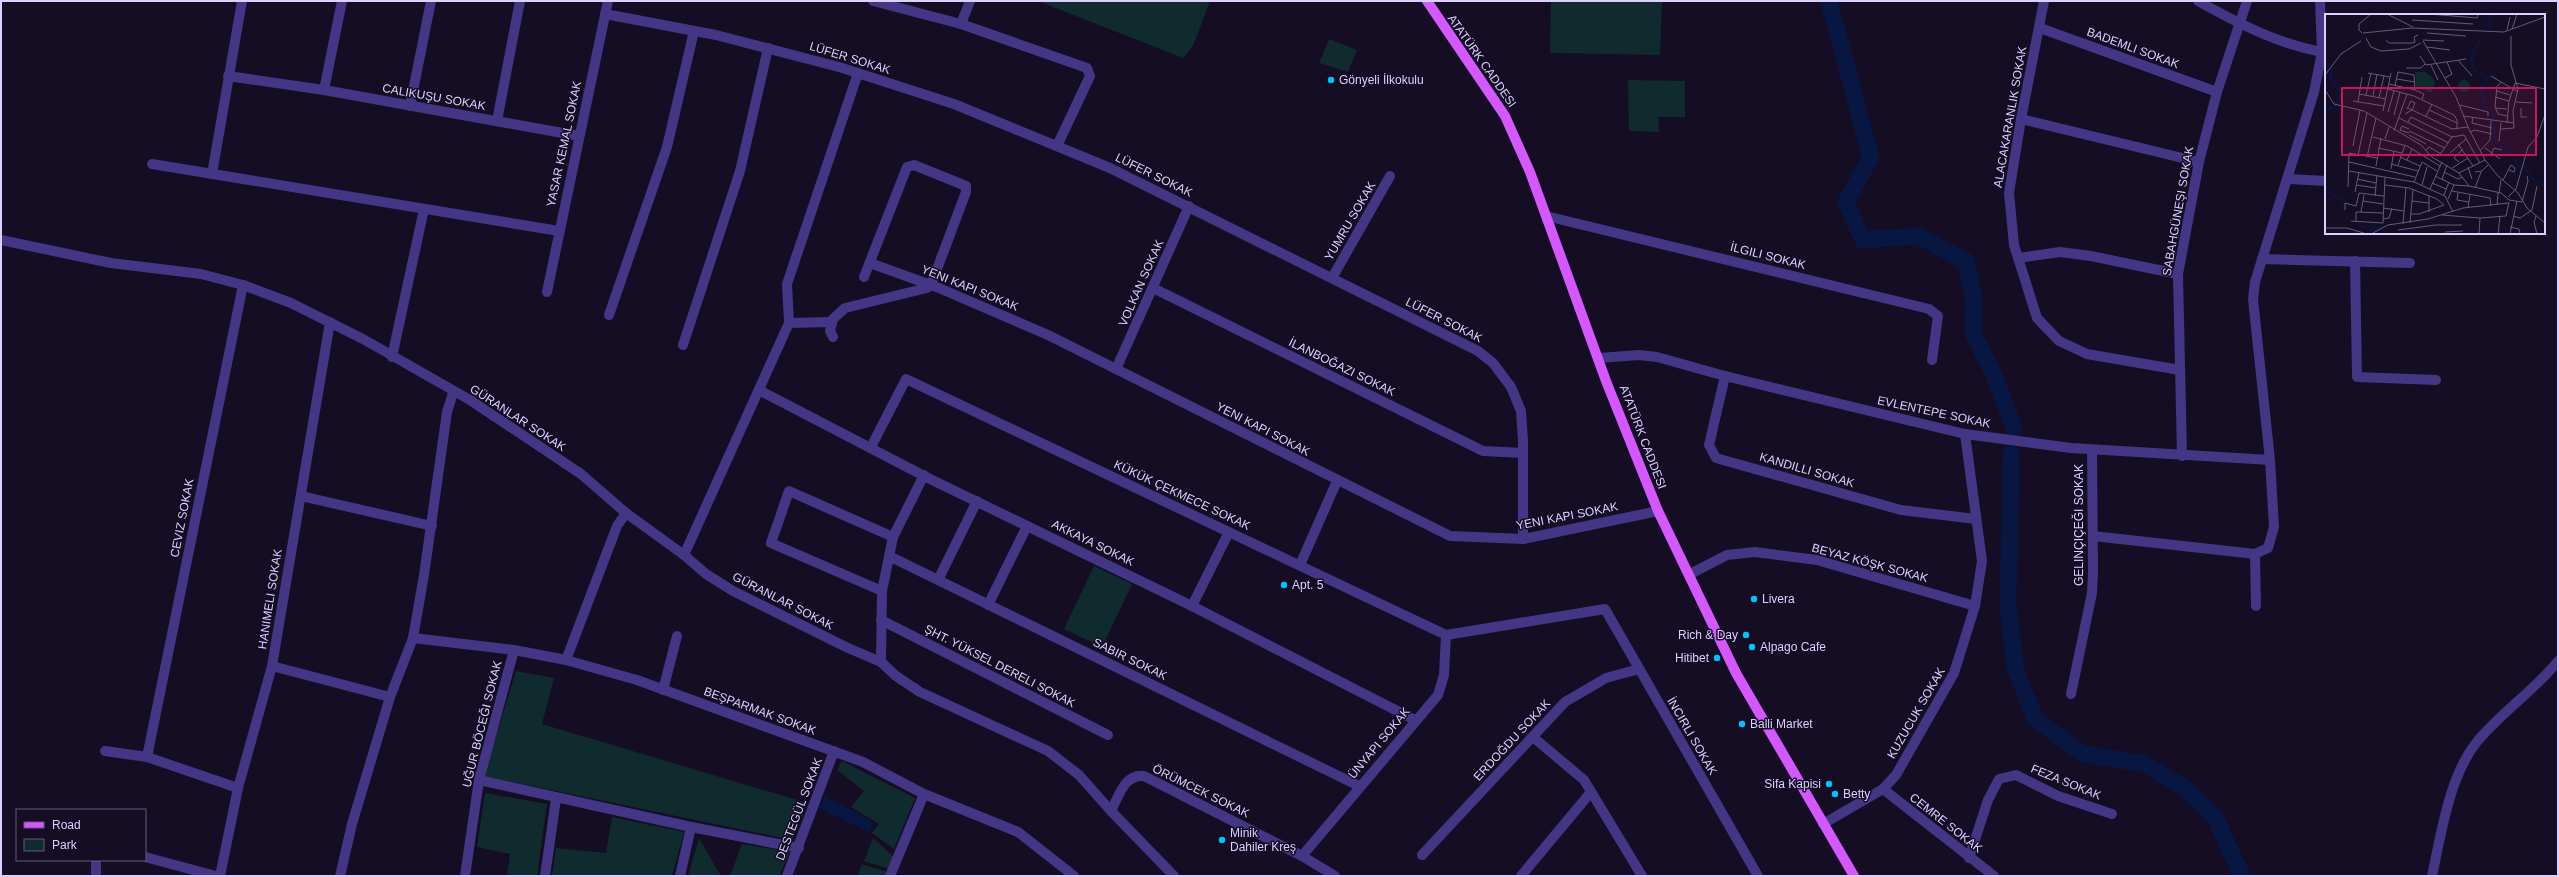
<svg xmlns="http://www.w3.org/2000/svg" width="2559" height="877" font-family="Arial,sans-serif">
	<style>
		.green { fill: #102b2e }
		.water { fill: #081642 }
		.lines { fill: none; stroke-linecap: round; stroke-linejoin: round }
		.river { stroke: #081642; stroke-width: 17 }
		.minor { stroke: #433685; stroke-width: 10 }
		.major { stroke: #d557ff; stroke-width: 10 }
		.poi-dot { fill: #00c3fb; stroke: #140d24; stroke-width: 1.5 }
		.labels { text-anchor: middle; dominant-baseline: central; stroke-width: 3; stroke-linejoin: round; paint-order: stroke }
		.street-label { font-size: 12px; fill: #dbd0ff; stroke: #140d24 }
		.poi-label { font-size: 12px; fill: #dbd0ff; stroke: #140d24; text-anchor: start }
		.inset-river { fill: none; stroke: #081642; stroke-width: 2 }
		.inset-road { fill: none; stroke: #645b7c; stroke-width: 1 }
		.view { fill: #c2185b; fill-opacity: 0.15; stroke: #c2185b; stroke-width: 2 }
		.inset-edge { fill: none; stroke: #dbd0ff; stroke-width: 2 }
	</style>
	<rect width="100%" height="100%" fill="#140d24"/>
	<g class="green">
		<path d="M1038 1H1210L1193 46 1183 58Z"/>
		<path d="M1551 1H1662L1660 55 1550 53Z"/>
		<path d="M1329 39 1357 50 1348 72 1319 63Z"/>
		<path d="M1628 80 1685 81V117H1658L1659 132 1629 131Z"/>
		<path d="M1094 566 1132 584 1102 647 1064 629Z"/>
		<path d="M516 671 554 678 542 724 807 803 792 840 484 776Z"/>
		<path d="M842 761 915 798 894 849 872 833 879 824 851 807 864 791 837 770Z"/>
		<path d="M485 793 547 804 537 876H507L510 854 477 847Z"/>
		<path d="M612 817 684 832 672 876H552L556 848 606 853Z"/>
		<path d="M699 838 721 876H688Z"/>
		<path d="M873 838 897 860 892 870 864 861Z"/>
		<path d="M742 844 790 852 779 876H730Z"/>
		<path d="M862 864 891 873 889 876H857Z"/>
	</g>
	<path class="water" d="M825 796 873 822 870 833 819 808Z"/>
	<g class="lines">
		<g class="river">
			<path d="M1828 1C1845 52 1855 105 1871 157L1846 202 1863 240 1918 236 1966 261 1974 300 1973 333 1994 375 2014 428"/>
			<path d="M2011 454 2008 607 2016 671 2035 719 2083 754 2145 764 2185 788 2215 817 2242 876"/>
		</g>
		<g class="minor">
			<path d="M873 1 961 24"/>
			<path d="M970 1 961 24 1087 68 1090 76 1057 146"/>
			<path d="M2044 1 2021 119 2009 193 2014 245 2037 318 2059 341 2087 354 2180 370"/>
			<path d="M2198 1C2237 23 2278 44 2322 52"/>
			<path d="M605 14 716 35 839 67 954 104 1110 168 1478 351 1493 363 1511 387 1521 411 1523 441V539"/>
			<path d="M2040 28 2217 92"/>
			<path d="M228 76 324 90 579 136"/>
			<path d="M324 90 342 1"/>
			<path d="M410 106 431 1"/>
			<path d="M2021 119 2199 162"/>
			<path d="M497 121 520 1"/>
			<path d="M152 164 559 231"/>
			<path d="M212 174 242 1"/>
			<path d="M2289 179 2326 181"/>
			<path d="M1546 216 1929 309 1938 316 1932 360"/>
			<path d="M1 240 111 263 201 274 243 285 291 303 363 339 470 400 581 474 626 513 684 555 706 574 733 591 848 648 881 662 896 676 920 692 1048 751 1079 775 1111 811 1174 876"/>
			<path d="M2018 258 2060 252 2091 256 2178 274"/>
			<path d="M2262 259 2410 263"/>
			<path d="M2355 261 2357 377 2436 380"/>
			<path d="M870 263 939 288 1048 335 1450 536 1523 539 1658 511"/>
			<path d="M1332 278 1390 176"/>
			<path d="M1153 288 1483 451 1523 453"/>
			<path d="M547 292 608 1"/>
			<path d="M609 315 667 147 694 31"/>
			<path d="M789 323 832 322"/>
			<path d="M833 337 830 331 833 319 845 308 927 288 931 285 966 192V186L914 165 907 167 864 277"/>
			<path d="M683 345 740 171 768 48"/>
			<path d="M392 357 424 209"/>
			<path d="M1599 358 1639 355 1657 357 1725 376 1965 434 2071 448 2270 460"/>
			<path d="M1116 369 1189 206"/>
			<path d="M1725 376 1709 445 1716 458 1901 510 1976 519"/>
			<path d="M759 390 928 478 1192 606 1415 720"/>
			<path d="M871 447 906 379 1446 635"/>
			<path d="M2182 456 2178 274 2199 162 2217 92 2247 1"/>
			<path d="M301 496 432 526"/>
			<path d="M2093 536 2255 554 2268 548 2274 527 2270 460 2253 299 2255 282 2314 92 2322 52 2320 1"/>
			<path d="M2255 554 2256 606"/>
			<path d="M684 555 789 323 787 284 858 73"/>
			<path d="M889 556 1359 786"/>
			<path d="M1300 565 1337 481"/>
			<path d="M1690 574 1727 555 1755 552 1817 560 1975 606"/>
			<path d="M938 580 977 501"/>
			<path d="M882 591 771 543 789 491 893 537"/>
			<path d="M988 605 1027 526"/>
			<path d="M1192 606 1229 532"/>
			<path d="M881 620 1108 735"/>
			<path d="M1446 635 1605 609 1758 876"/>
			<path d="M413 638 514 650 566 660 637 680 863 762 924 794 1018 832 1074 876"/>
			<path d="M566 660 617 526 626 513"/>
			<path d="M881 662 882 591 893 537 924 475"/>
			<path d="M272 666 390 697"/>
			<path d="M663 690 677 636"/>
			<path d="M2071 694 2092 593 2093 572 2092 450"/>
			<path d="M1533 737 1584 780 1642 876"/>
			<path d="M105 751 147 757 238 788"/>
			<path d="M147 757 243 285"/>
			<path d="M479 780 691 827 799 848"/>
			<path d="M1883 789 1994 876"/>
			<path d="M1111 811C1119 796 1124 774 1144 776L1302 856 1335 876"/>
			<path d="M1823 824 1883 789 1896 775 1954 673 1975 606 1982 561 1965 434"/>
			<path d="M1422 855 1565 702 1606 678 1639 669"/>
			<path d="M1302 856 1438 695 1444 675 1446 635"/>
			<path d="M145 857 216 876"/>
			<path d="M1969 858 1988 800 1999 779 2016 775 2058 796 2112 814"/>
			<path d="M96 876V860"/>
			<path d="M220 876 238 788 272 666 330 322"/>
			<path d="M340 876 352 824 390 697 413 638 424 575 447 412 453 393"/>
			<path d="M465 876 479 780 514 650"/>
			<path d="M545 876 556 799"/>
			<path d="M680 876 691 827"/>
			<path d="M787 876 834 751"/>
			<path d="M890 876 924 794"/>
			<path d="M1521 876 1591 792"/>
			<path d="M2432 876C2441 835 2449 777 2476 743 2500 713 2534 691 2558 661"/>
		</g>
		<path class="major" d="M1427 1 1505 116 1530 172 1606 381 1658 511 1736 673 1854 876"/>
	</g>
	<g class="poi-dot">
		<circle cx="1331" cy="80" r="4"/>
		<circle cx="1284" cy="585" r="4"/>
		<circle cx="1754" cy="599" r="4"/>
		<circle cx="1746" cy="635" r="4"/>
		<circle cx="1752" cy="647" r="4"/>
		<circle cx="1717" cy="658" r="4"/>
		<circle cx="1742" cy="724" r="4"/>
		<circle cx="1829" cy="784" r="4"/>
		<circle cx="1835" cy="794" r="4"/>
		<circle cx="1222" cy="840" r="4"/>
	</g>
	<g class="labels">
		<g class="street-label">
			<text transform="translate(2133 48) rotate(20)">BADEMLI SOKAK</text>
			<text transform="translate(850 58) rotate(17)">LÜFER SOKAK</text>
			<text transform="translate(1482 61) rotate(55)">ATATÜRK CADDESI</text>
			<text transform="translate(434 97) rotate(10)">CALIKUŞU SOKAK</text>
			<text transform="translate(2010 117) rotate(-80)">ALACAKARANLIK SOKAK</text>
			<text transform="translate(564 144) rotate(-78)">YASAR KEMAL SOKAK</text>
			<text transform="translate(1154 175) rotate(26)">LÜFER SOKAK</text>
			<text transform="translate(2178 211) rotate(-80)">SABAHGÜNEŞI SOKAK</text>
			<text transform="translate(1350 221) rotate(-60)">YUMRU SOKAK</text>
			<text transform="translate(1768 256) rotate(14)">İLGILI SOKAK</text>
			<text transform="translate(1141 283) rotate(-66)">VOLKAN SOKAK</text>
			<text transform="translate(970 288) rotate(22)">YENI KAPI SOKAK</text>
			<text transform="translate(1444 320) rotate(27)">LÜFER SOKAK</text>
			<text transform="translate(1342 367) rotate(26)">İLANBOĞAZI SOKAK</text>
			<text transform="translate(1934 412) rotate(12)">EVLENTEPE SOKAK</text>
			<text transform="translate(518 418) rotate(33)">GÜRANLAR SOKAK</text>
			<text transform="translate(1263 429) rotate(27)">YENI KAPI SOKAK</text>
			<text transform="translate(1643 437) rotate(69)">ATATÜRK CADDESI</text>
			<text transform="translate(1807 470) rotate(16)">KANDILLI SOKAK</text>
			<text transform="translate(1182 495) rotate(25)">KÜKÜK ÇEKMECE SOKAK</text>
			<text transform="translate(1567 516) rotate(-11)">YENI KAPI SOKAK</text>
			<text transform="translate(182 518) rotate(-79)">CEVIZ SOKAK</text>
			<text transform="translate(2079 525) rotate(-90)">GELINÇIÇEĞI SOKAK</text>
			<text transform="translate(1093 543) rotate(26)">AKKAYA SOKAK</text>
			<text transform="translate(1870 563) rotate(15)">BEYAZ KÖŞK SOKAK</text>
			<text transform="translate(270 599) rotate(-81)">HANIMELI SOKAK</text>
			<text transform="translate(783 601) rotate(27)">GÜRANLAR SOKAK</text>
			<text transform="translate(1130 659) rotate(26)">SABIR SOKAK</text>
			<text transform="translate(1000 666) rotate(27)">ŞHT. YÜKSEL DERELI SOKAK</text>
			<text transform="translate(760 711) rotate(20)">BEŞPARMAK SOKAK</text>
			<text transform="translate(1916 713) rotate(-60)">KUZUCUK SOKAK</text>
			<text transform="translate(482 724) rotate(-76)">UĞUR BÖCEĞI SOKAK</text>
			<text transform="translate(1692 736) rotate(60)">İNCIRLI SOKAK</text>
			<text transform="translate(1512 740) rotate(-47)">ERDOĞDU SOKAK</text>
			<text transform="translate(1379 743) rotate(-50)">ÜNYAPI SOKAK</text>
			<text transform="translate(2066 782) rotate(22)">FEZA SOKAK</text>
			<text transform="translate(1201 791) rotate(26)">ÖRÜMCEK SOKAK</text>
			<text transform="translate(799 809) rotate(-69)">DESTEGÜL SOKAK</text>
			<text transform="translate(1946 823) rotate(38)">CEMRE SOKAK</text>
		</g>
		<g class="poi-label">
			<text x="1339" y="80">Gönyeli İlkokulu</text>
			<text x="1292" y="585">Apt. 5</text>
			<text x="1762" y="599">Livera</text>
			<text x="1738" y="635" text-anchor="end">Rich &amp; Day</text>
			<text x="1760" y="647">Alpago Cafe</text>
			<text x="1709" y="658" text-anchor="end">Hitibet</text>
			<text x="1750" y="724">Balli Market</text>
			<text x="1821" y="784" text-anchor="end">Sifa Kapisi</text>
			<text x="1843" y="794">Betty</text>
			<text x="1230" y="833">Minik<tspan x="1230" dy="14">Dahiler Kreş</tspan></text>
		</g>
	</g>
	<g transform="translate(2325 14)">
		<rect width="220" height="220" fill="#140d24"/>
		<path d="M90 58H100L107 63 110 68 107 79 91 73ZM133 72a6 6 0 1 1 12 0a6 6 0 1 1-12 0Z" fill="#102b2e"/>
		<path class="inset-river" d="M162 0 166 5 164 13M156 26 147 39V54L162 64 161 70 155 74 159 86 157 90 158 93 166 94 169 107M0 97 11 91 15 84 13 75 6 65V54M169 109 171 129 185 136 193 152 199 151M199 151 205 162 220 173M0 171 9 182 16 184 19 191M36 211 47 217 57 213"/>
		<path class="inset-road" d="M62 0 88 13M104 0 152 4 153 0M87 6 148 10M187 15 192 0M182 16 185 3M37 19 34 16V10L46 0M38 19 87 14 179 18 220 3M102 19 141 22M41 24 46 33 56 37 84 35 96 29M61 26 64 29H86L90 28 89 23 93 21M98 26 119 27M98 27 131 83 143 113 160 146 173 162 193 179 202 194 220 209M102 33 125 36M95 42 101 51 141 45M133 46 147 62M106 51 113 66M81 54H96L100 50M43 59 65 63M0 61 16 40 36 27M166 62 193 78M120 64 127 60 122 48M72 65 90 68M177 68 172 72 170 93 173 100 182 102M64 70 90 76M70 71 73 58 89 61 90 76 99 80 97 85M63 75 89 82 129 101 132 106V115M0 76 9 90 39 97 96 131 107 143 134 159 144 172 176 179 184 186M172 77 185 81M34 80 61 85M41 81 46 59M48 82 52 60M170 83 184 87M54 84 59 62M28 87 59 92M33 88 37 63M191 88 207 89M135 91 163 98V102M83 94 127 115 143 113M170 94 182 95M196 94V103H202M104 96 132 109M58 97 66 59M63 98 69 77M80 100 87 96 90 89 86 87 82 95M69 101 75 78M101 102 107 90M138 102 189 109M148 103 147 109 167 114M74 104 124 129M83 108 86 103 127 123M182 109 184 87 190 69 220 75M176 115 189 114 188 97 193 75 186 51V22M69 117 82 80M84 117 120 134M145 118 150 116 167 120M84 119 75 116 77 112 84 115M84 121 101 130M48 123 82 132 115 152M127 123 139 121 155 149M60 125 64 113M174 127 176 109M133 130 148 152M28 132 35 96M53 134 77 139M160 134 175 145M101 136 104 133 118 141M155 137 165 126 166 107M116 139 127 123M125 139 141 125M166 140 169 134 177 136M33 141 42 99M42 143 51 104M75 143 95 152M82 146 87 135M24 148 90 163M134 148 129 144 138 135M66 150 93 157M73 151 80 131M51 152 56 124M143 153 147 165M127 154 143 144M66 155 69 137M24 157 89 168 120 182 128 198M119 158 133 165 137 163M150 158 157 157 164 150M134 159 160 146M110 162 129 171 144 172M32 165 51 169M117 165 122 151M178 166 186 151 190 154 189 158 184 156M89 168 97 148 112 157M107 169 121 175M31 171 51 174M60 171 84 174 112 185 119 191 94 200H86M97 171 102 153M23 173 24 139 52 144M150 174 156 158M105 175 117 148M127 177 165 184 166 192M30 178 34 158M133 179 132 186 144 188M174 179 176 166M119 181 124 168M50 182 52 161M183 183 191 175 203 133 212 123 220 101M123 185 129 171M184 186 197 188M38 187 58 190M87 187 104 189M197 188 203 167 202 162M172 191 173 179M58 194 79 197M143 194 145 181M20 196V189L31 192 34 179 59 182M36 198 39 181M104 198V182M117 201 155 204 181 202 184 188M188 202 195 204 207 196 212 172M211 202 209 208 212 220M58 205 64 204 67 194M26 207 58 209 60 163M31 207V198L58 199M85 209 88 175M78 210 81 173M185 213 194 215 195 220M0 214H22L42 220M73 216 111 211H137M120 218 138 217M46 220 63 211 103 205 138 194 183 189M154 220 155 204M173 220 175 202M185 220 192 187"/>
		<path class="view" d="M17 74H211V141H17Z"/>
		<rect width="220" height="220" class="inset-edge"/>
	</g>
	<rect width="2559" height="877" fill="none" stroke="#dbd0ff" stroke-width="4"/>
	<rect x="16" y="809" width="130" height="52" fill="#140d24" stroke="#645b7c"/>
	<rect x="24" y="822" width="20" height="6" fill="#d557ff" stroke="#645b7c"/>
	<text x="52" y="829" font-size="12" fill="#dbd0ff">Road</text>
	<rect x="24" y="839" width="20" height="12" fill="#102b2e" stroke="#645b7c"/>
	<text x="52" y="849" font-size="12" fill="#dbd0ff">Park</text>
</svg>
